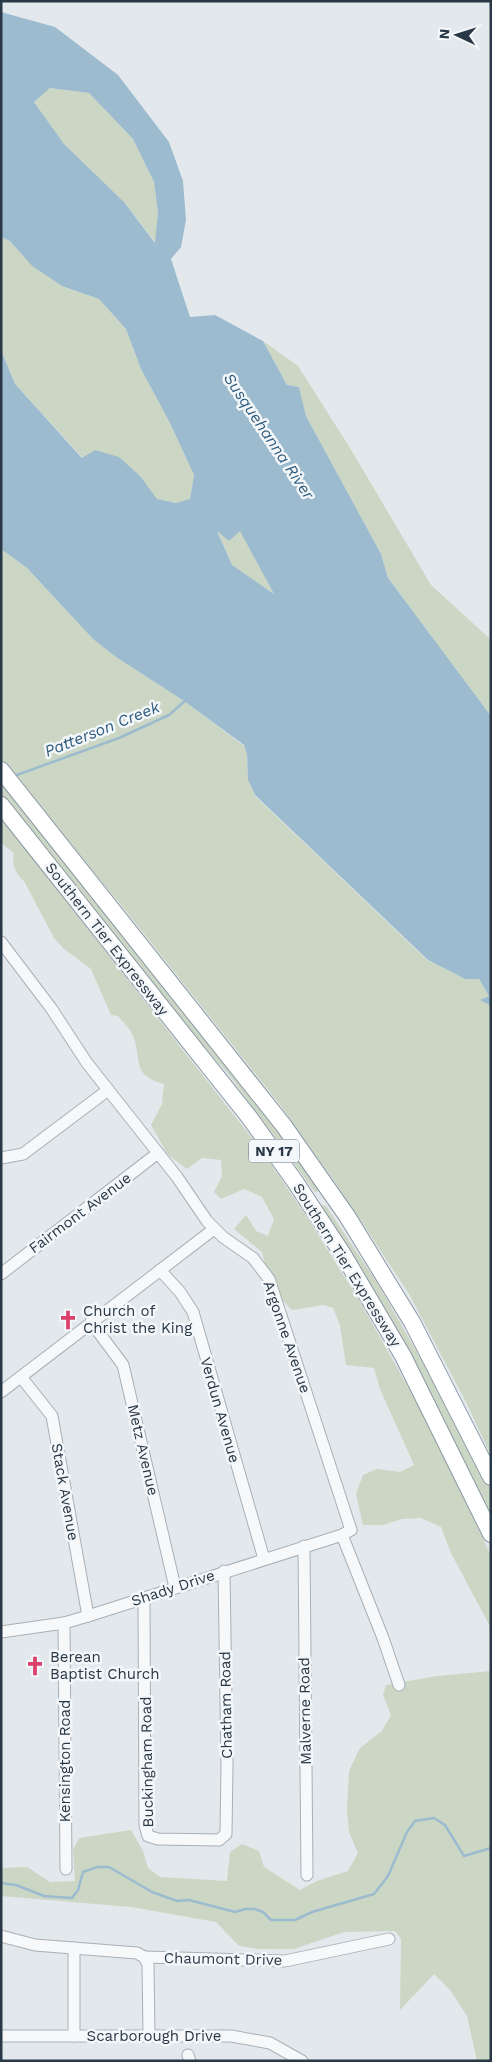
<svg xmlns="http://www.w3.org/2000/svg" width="492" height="2062" font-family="'Work Sans',sans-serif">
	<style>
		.green { fill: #cbd7c4 }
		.water { fill: #9cbbcf; fill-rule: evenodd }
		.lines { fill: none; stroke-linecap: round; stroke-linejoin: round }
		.stream { stroke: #9cbbcf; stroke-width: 2.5 }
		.minor-casing { stroke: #a7b0b7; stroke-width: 13 }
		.highway-casing { stroke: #8998a5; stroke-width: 18 }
		.minor { stroke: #f7f8fa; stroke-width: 11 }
		.highway { stroke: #fff; stroke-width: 16 }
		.labels { text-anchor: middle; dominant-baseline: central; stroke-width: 5; stroke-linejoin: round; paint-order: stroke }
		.shield { fill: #f4f7f9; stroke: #66717c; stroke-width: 1 }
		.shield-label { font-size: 14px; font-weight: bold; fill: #293847 }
		.street-label { font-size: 15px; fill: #293847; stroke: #f4f7f9 }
		.poi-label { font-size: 15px; fill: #293847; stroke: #f4f7f9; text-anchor: start }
		.water-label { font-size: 16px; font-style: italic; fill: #305d7e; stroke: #f4f7f9 }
	</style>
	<rect width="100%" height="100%" fill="#e3e8ec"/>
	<g class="green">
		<path d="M50 88 89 93 133 139 154 182 158 213 156 243 124 202 64 144 34 102Z"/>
		<path d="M1 237 10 241 32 266 62 286 99 299 126 329 141 369 170 423 194 475 190 500 176 503 157 499 141 477 83 458 15 384 1 350Z"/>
		<path d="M263 341 298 366 350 448 431 585 488 637 491 642V716L388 578 381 554 306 416 299 387 287 385Z"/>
		<path d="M217 530H240L274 594 232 565Z"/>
		<path d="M1 549 27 568 93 639 116 657 184 701 244 746 247 755 248 780 255 796 427 960 465 979H479L489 996 481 1000 491 1006V1456L466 1402 409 1294 337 1185 280 1105 125 910 1 761Z"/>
		<path d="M4 785 256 1100 319 1189 317 1192 314 1191 230 1076 164 1000 29 832 1 797V786Z"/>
		<path d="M1 818 259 1147 305 1214 359 1300 430 1426 491 1556V1628L451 1553 441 1527 421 1518 402 1519 383 1525H363L356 1494 363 1475 377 1469 400 1472 414 1465 380 1389 374 1368 346 1365 340 1325 333 1308 323 1305 292 1310 283 1301 266 1268 262 1252 234 1229 246 1215 256 1231 268 1236 274 1219 262 1197 244 1189 221 1199 214 1192 222 1176 221 1160 202 1158 187 1169 168 1155 151 1125 162 1104 164 1084C128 1075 144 1054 131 1032 128 1026 122 1021 118 1016L111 1015 91 969 63 948 54 938 24 881C15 873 12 865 14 853L1 843Z"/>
		<path d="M321 1205 326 1206 378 1284 470 1445 491 1490V1524L321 1210Z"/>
		<path d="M491 1671V2061H477L467 2016 450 1990 434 1974 400 2010 401 1939 395 1931 344 1932 294 1949H259L239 1946 216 1922 131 1907 1 1896V1868L27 1867 50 1882 75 1881 73 1850 79 1838 131 1830 143 1851 148 1868 160 1877 227 1881 230 1852 242 1844 259 1851 264 1867 300 1890 317 1881 348 1871 358 1853 349 1832 347 1810 349 1771 360 1748 382 1731 391 1715 383 1695 386 1685 437 1676Z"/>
	</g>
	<path class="water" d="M1 12 55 27 118 75 169 142 183 181 186 220 181 247 171 259 190 317 215 315 263 341 287 385 299 387 306 416 381 554 388 578 491 716V1006L480 1000 489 996 479 979H465L428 960 255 795 248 780 247 755 244 745 184 701 116 657 93 639 27 568 1 549V350L15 384 82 458 95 450 119 457 141 477 157 499 176 503 190 499 194 475 170 423 141 369 126 329 99 299 62 286 32 266 10 241 1 237ZM50 88 89 93 133 139 154 182 158 213 155 243 124 202 64 144 34 102ZM217 531 229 541 240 531 274 594 232 565Z"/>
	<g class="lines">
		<g class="stream">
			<path d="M14 776 119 738 169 715 186 700"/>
			<path d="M1 1883 16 1885 44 1896 72 1898 78 1890 83 1872 97 1867H109L152 1892 177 1901 189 1900 235 1912 245 1909H255L263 1912 271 1920H295L312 1912 374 1894 388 1876 407 1832 415 1821 434 1818 445 1825 464 1856 491 1848"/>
		</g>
		<defs>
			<g id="minor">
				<path d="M1 942 51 1008 87 1063 177 1177 207 1221 223 1237 253 1258 269 1279 351 1530 342 1535 88 1616 64 1623 1 1632"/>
				<path d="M1 1158 23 1154 108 1090"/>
				<path d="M160 1270 180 1292 193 1312 264 1559"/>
				<path d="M1 1274 158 1153"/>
				<path d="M91 1322 123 1365 175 1587"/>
				<path d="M21 1377 52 1416 88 1616"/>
				<path d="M1 1392 214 1229"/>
				<path d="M342 1535 383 1638 399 1685"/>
				<path d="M304 1546 307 1875"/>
				<path d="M144 1598 145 1825 148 1836 158 1839 219 1840 226 1834 227 1765 224 1571"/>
				<path d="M64 1623 66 1869"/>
				<path d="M1 1936 35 1945 137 1953 144 1957 148 1964 149 2035"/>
				<path d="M74 1948V2036"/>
				<path d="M144 1957 285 1961 389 1939"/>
				<path d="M1 2036H231L270 2043 302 2061"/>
				<path d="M188 2055 190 2061"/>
			</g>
			<g id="highway">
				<path d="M1 770 284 1126 347 1216 412 1322 491 1477"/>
				<path d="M1 805 249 1117 296 1183 344 1256 403 1356 491 1534"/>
			</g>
		</defs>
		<use href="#minor" class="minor-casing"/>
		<use href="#highway" class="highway-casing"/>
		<use href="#minor" class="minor"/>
		<use href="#highway" class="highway"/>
	</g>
	<defs>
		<symbol id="church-bare" viewBox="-9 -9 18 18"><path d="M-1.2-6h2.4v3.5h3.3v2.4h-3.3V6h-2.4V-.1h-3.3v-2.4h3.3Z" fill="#da406b" stroke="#f4f7f9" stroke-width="2.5" paint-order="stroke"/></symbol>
	</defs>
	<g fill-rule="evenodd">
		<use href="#church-bare" x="54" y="1306" width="28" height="28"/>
		<use href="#church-bare" x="21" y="1652" width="28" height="28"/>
	</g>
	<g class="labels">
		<rect class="shield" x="249" y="1139.5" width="50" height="23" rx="4"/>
		<g class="shield-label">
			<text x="274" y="1151">NY 17</text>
		</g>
		<g class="street-label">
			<text transform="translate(107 939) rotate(52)">Southern Tier Expressway</text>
			<text transform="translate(80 1213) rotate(-37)">Fairmont Avenue</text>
			<text transform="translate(347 1265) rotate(58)">Southern Tier Expressway</text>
			<text transform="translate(287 1337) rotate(71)">Argonne Avenue</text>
			<text transform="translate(220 1410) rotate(74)">Verdun Avenue</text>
			<text transform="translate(143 1450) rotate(77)">Metz Avenue</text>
			<text transform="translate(65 1492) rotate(80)">Stack Avenue</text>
			<text transform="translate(173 1588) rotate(-18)">Shady Drive</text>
			<text transform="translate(226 1705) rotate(-91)">Chatham Road</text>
			<text transform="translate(305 1711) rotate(-91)">Malverne Road</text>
			<text transform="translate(65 1761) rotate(-90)">Kensington Road</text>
			<text transform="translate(147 1762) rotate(-91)">Buckingham Road</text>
			<text transform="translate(223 1959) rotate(1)">Chaumont Drive</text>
			<text x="154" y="2036">Scarborough Drive</text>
		</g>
		<g class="poi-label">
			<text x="83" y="1311">Church of<tspan x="83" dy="17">Christ the King</tspan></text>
			<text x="50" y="1657">Berean<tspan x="50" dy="17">Baptist Church</tspan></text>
		</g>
		<g class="water-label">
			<text transform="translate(269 436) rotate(56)">Susquehanna River</text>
			<text transform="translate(102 729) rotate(-22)">Patterson Creek</text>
		</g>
	</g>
	<rect width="492" height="2062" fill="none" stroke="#293847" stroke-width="5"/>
	<g transform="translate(457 35) rotate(274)" stroke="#f4f7f9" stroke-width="4" paint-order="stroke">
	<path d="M0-4L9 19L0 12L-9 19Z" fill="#293847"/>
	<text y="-8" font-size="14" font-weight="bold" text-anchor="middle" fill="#293847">N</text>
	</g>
</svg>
